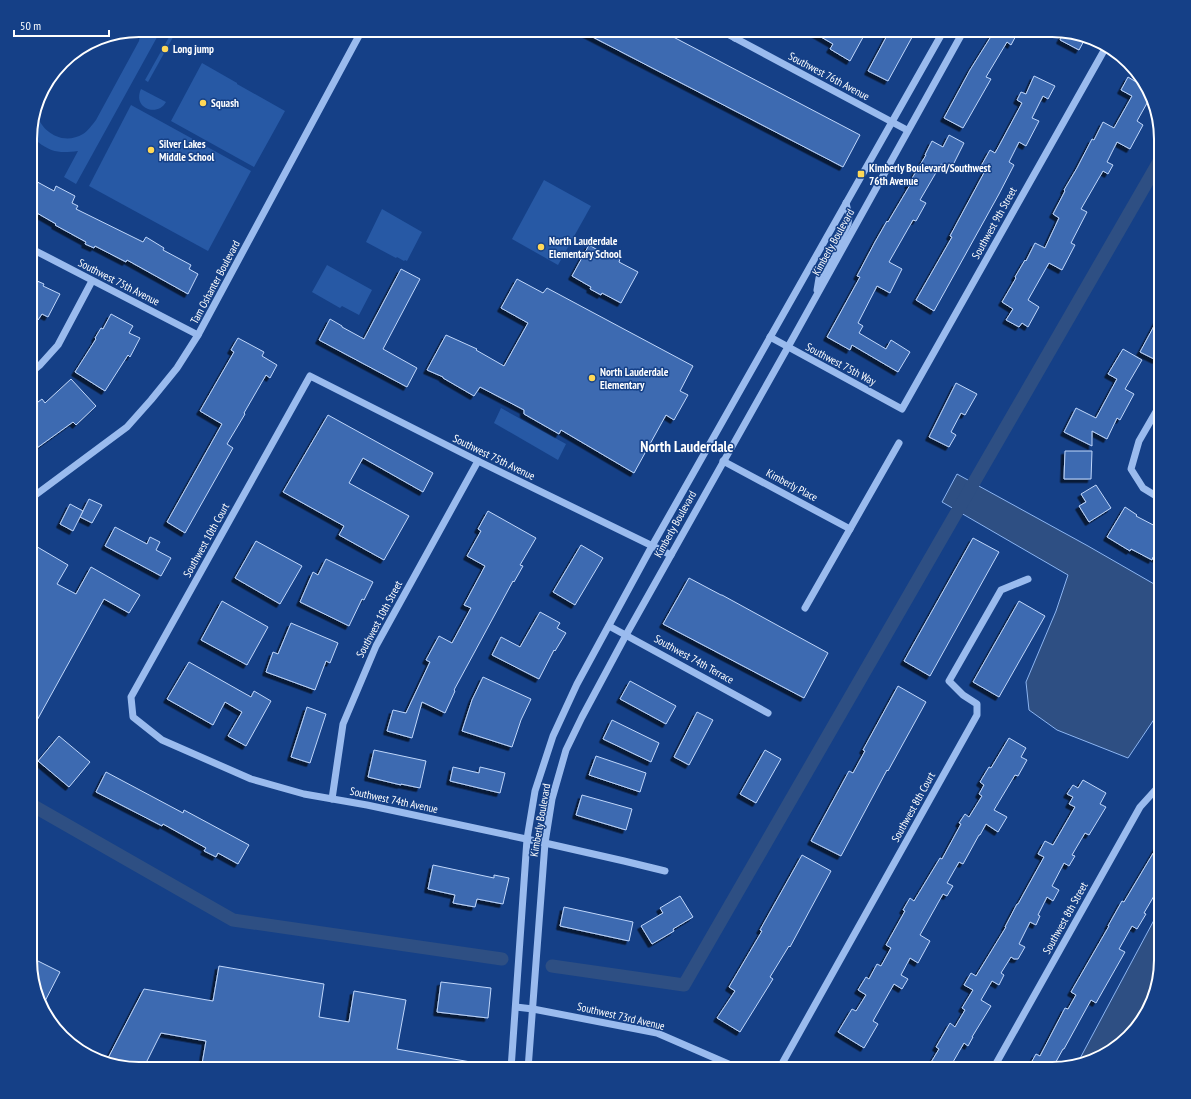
<svg xmlns="http://www.w3.org/2000/svg" width="1191" height="1099" font-family="'PT Sans Narrow',sans-serif">
	<style>
		.green { fill: #2759a5 }
		.water { fill: #2e4f83; stroke: #8cb5f2 }
		.lines { fill: none; stroke-linecap: round; stroke-linejoin: round }
		.canal { stroke: #2e4f83; stroke-width: 13 }
		.building { fill: #3d6ab1; stroke: #c0d7fb; filter: url(#shadow) }
		.minor { stroke: #9abbee; stroke-width: 7 }
		.poi-dot { fill: #ffd857; stroke: #154087; stroke-width: 1.5 }
		.labels { text-anchor: middle; dominant-baseline: central; stroke-width: 3; stroke-linejoin: round; paint-order: stroke }
		.poi-label { font-size: 11px; font-weight: bold; fill: #fff; stroke: #154087; text-anchor: start }
		.street-label { font-size: 11px; fill: #fff; stroke: #154087 }
		.district-label { font-size: 15px; font-weight: bold; fill: #fff; stroke: #154087 }
		.rim { fill: none; stroke: #fff; stroke-width: 2 }
	</style>
	<defs>
		<filter id="shadow"><feDropShadow dx="-3.5" dy="3.5" stdDeviation="0" flood-color="#0009"/></filter>
	</defs>
	<rect width="100%" height="100%" fill="#154087"/>
	<g class="green">
		<path d="M141 30H161L76 184 64 177 78 151C61 153 52 153 38 142 34 139 31 137 30 132L36 111C40 132 63 146 83 134 88 131 92 125 96 120L139 41Z"/>
		<path d="M173 30H177L148 82 145 80Z"/>
		<path d="M202 63 237 83V84L285 111 254 167 171 121Z"/>
		<path d="M141 89 166 102C158 117 132 109 141 89Z"/>
		<path d="M131 105 251 171 208 251 89 186Z"/>
		<path d="M544 180 591 206 558 265 512 239Z"/>
		<path d="M382 209 422 232 407 261 405 260 404 261 397 257 396 258 366 242Z"/>
		<path d="M327 265 372 290 359 315 342 306 340 308 312 292Z"/>
		<path d="M501 408 566 444 558 460 494 423Z"/>
	</g>
	<g class="water">
		<path d="M957 474 1088 546 1161 588V709L1128 758 1057 730 1029 710 1026 682 1056 611 1068 575 942 502Z"/>
		<path d="M1161 907V959L1153 1002 1129 1037 1093 1061 1077 1064Z"/>
	</g>
	<g class="lines">
		<g class="canal">
			<path d="M30 804 233 920 502 959"/>
			<path d="M552 966 684 985 1161 158"/>
		</g>
	</g>
	<g class="building">
		<path d="M579 30H660L860 135 843 167Z"/>
		<path d="M809 30H867L850 61 830 49 833 44Z"/>
		<path d="M890 30H916L888 81 868 71Z"/>
		<path d="M995 30H1019L1011 45 1007 42 986 77 991 79 963 128 944 118 970 70Z"/>
		<path d="M1064 32 1086 37 1079 50 1060 40Z"/>
		<path d="M1034 76 1055 86 1048 99 1043 96 1032 118 1039 121 1026 146 1019 142 1009 162 1014 165 999 194 934 311 916 300 952 237 950 236 986 169 981 166 990 150 995 153 1000 144 1022 103 1017 100 1021 92 1026 94Z"/>
		<path d="M1128 77 1146 88 1151 96 1137 121 1143 125 1130 149 1117 142 1107 162 1113 165 1108 174 1103 171 1081 209 1087 212 1071 243 1075 245 1062 270 1049 263 1028 300 1039 307 1028 327 1022 323 1019 327 1006 320 1013 309 1002 302 1016 278 1015 277 1025 260 1026 261 1035 243 1045 248 1059 218 1053 214 1065 191 1064 190 1077 168 1092 139 1094 140 1103 122 1114 128 1132 96 1121 90Z"/>
		<path d="M949 135 964 143 951 169 941 164 920 200 926 203 916 221 913 220 889 262 902 269 890 293 877 286 858 323 863 326 859 333 886 349 891 340 910 352 898 372 852 345 850 350 827 337 860 277 857 276 875 242 887 221 888 222 910 185H908L926 155H925L932 141 943 147Z"/>
		<path d="M30 178 54 191 56 186 75 196 72 203 78 206 76 209 143 242 146 237 164 248 163 250 191 265 189 269 198 274 188 294 127 260 126 262 95 246 94 248 85 244 86 242 55 225 56 224 30 209Z"/>
		<path d="M589 245 608 256 609 253 620 259 619 262 638 272 621 303 602 293 601 295 590 289 591 287 572 276Z"/>
		<path d="M401 269 420 279 383 349 417 368 407 387 319 340 330 319 342 326V327L364 339Z"/>
		<path d="M517 279 543 293 547 288 693 366 680 391 688 395 674 420 666 415 634 473 561 430 559 434 524 414V410L480 387 474 396 443 378V377L427 370 446 335 477 349 476 350 504 366 528 323 501 308Z"/>
		<path d="M35 280 44 284 43 286 60 294 48 317 42 314 38 320 30 316V289Z"/>
		<path d="M1161 313V352L1156 360 1140 352Z"/>
		<path d="M111 314 133 326 129 333 140 338 130 357 128 355 105 391 75 372 96 339 95 338 101 328 103 329Z"/>
		<path d="M238 338 264 352 262 356 277 365 270 378 266 375 244 413 245 414 227 444 233 448 185 533 167 522 222 424 200 411 234 352 231 350Z"/>
		<path d="M1123 349 1142 360 1125 389 1134 394 1120 420 1117 418 1107 439 1092 431V446L1064 432 1076 408 1096 418 1117 379 1108 374Z"/>
		<path d="M71 379 96 406 76 425 73 422 30 453V408L42 399 45 403Z"/>
		<path d="M956 383 977 394 965 415 961 413 951 432 956 435 949 447 929 437Z"/>
		<path d="M328 415 433 473 423 492 363 458 349 483 409 516 384 560 339 535 344 526 283 492Z"/>
		<path d="M1065 451H1092L1091 479H1064Z"/>
		<path d="M1096 485 1111 508 1089 522 1079 506 1086 502 1081 494Z"/>
		<path d="M89 499 102 505 92 523 80 517Z"/>
		<path d="M70 504 83 511 73 531 60 524Z"/>
		<path d="M1125 507 1137 515 1136 516 1161 529V561L1153 557 1152 560 1131 549 1130 551 1107 537Z"/>
		<path d="M488 511 536 538 520 565 523 566 514 582 513 581 454 690 455 691 445 713 422 702 412 738 387 731 393 710 406 713 430 662 426 660 439 636 452 643 471 608 464 605 485 566 467 556 481 531 478 529Z"/>
		<path d="M115 527 147 544 150 537 160 542 156 550 171 558 161 576 105 546Z"/>
		<path d="M973 538 999 552 930 676 904 661Z"/>
		<path d="M256 541 302 566 280 604 235 578Z"/>
		<path d="M34 545 68 565 57 584 76 594 91 567 140 595 129 613 104 599 30 733V551Z"/>
		<path d="M581 545 603 558 575 605 553 592Z"/>
		<path d="M326 559 373 582 364 600 362 599 349 626 300 602 313 572 318 575Z"/>
		<path d="M689 578 721 595H722L828 653 804 698 663 624Z"/>
		<path d="M222 601 268 627 247 665 201 640Z"/>
		<path d="M1019 601 1045 616 999 697 973 682Z"/>
		<path d="M540 612 560 623 557 628 566 633 555 651 554 650 539 679 492 655 501 637 520 647Z"/>
		<path d="M291 623 338 643 330 663 326 661 315 690 266 672 273 652 278 654Z"/>
		<path d="M189 662 251 697 254 691 271 701 246 746 228 736 242 712 225 702 213 725 167 699Z"/>
		<path d="M483 677 531 699 521 720 512 747 462 731 472 700Z"/>
		<path d="M630 681 676 706 666 724 620 699Z"/>
		<path d="M898 686 926 702 888 771 887 770 841 856 811 841 849 771 853 773 865 751 863 750Z"/>
		<path d="M307 707 326 714 310 763 291 757Z"/>
		<path d="M697 712 713 720 689 765 674 757Z"/>
		<path d="M612 720 659 743 651 762 603 739Z"/>
		<path d="M59 736 90 762 69 787 38 761Z"/>
		<path d="M1009 738 1026 748 1021 757 1027 760 1018 776 1015 775 994 810 1007 817 998 832 986 824 980 835H979L963 864 959 862 947 883 953 886 947 896 943 894 920 935 930 941 918 963 910 958 901 975 908 979 902 989 894 984 873 1021 878 1024 864 1048 838 1032 852 1009 856 1011 866 995 858 990 866 977 869 979 877 964 881 966 891 948 886 945 905 911 903 910 910 898 914 901 940 858 942 859 961 824 959 823 965 814 969 817 982 796 979 794 984 785 980 782 989 767 991 768Z"/>
		<path d="M374 750 426 761 420 788 401 784V785L368 777Z"/>
		<path d="M765 750 781 759 756 803 740 794Z"/>
		<path d="M596 756 646 773 640 792 589 775Z"/>
		<path d="M453 767 479 773 480 767 505 773 500 793 450 781Z"/>
		<path d="M106 772 183 813 184 810 249 845 238 864 218 853 216 857 204 851 206 848 163 824 162 826 96 792Z"/>
		<path d="M1083 780 1106 793 1100 804 1106 807 1089 835 1085 833 1072 855 1075 856 1069 866 1064 863 1052 886 1059 890 1053 901 1047 897 1038 915 1040 916 1036 925 1030 922 1019 944 1025 947 1018 959H1014L1011 957 1001 973 1004 975 999 985 992 981 981 1000 991 1006 972 1037H973L968 1046 964 1043 949 1069H927L939 1049 936 1047 950 1023 955 1027 965 1010 962 1008 973 990 964 985 971 973 976 976 1006 927H1005L1017 904H1018L1044 857 1038 854 1045 841 1053 845 1075 807 1069 804 1073 797 1067 794 1073 785 1078 788Z"/>
		<path d="M582 795 632 809 626 830 576 815Z"/>
		<path d="M1161 840V884L1144 913 1146 914 1137 929 1132 926 1119 949 1125 952 1096 1003 1091 1000 1064 1049H1063L1052 1069H1032L1034 1065 1031 1063 1036 1054 1040 1056 1065 1008 1068 1009 1076 995 1071 992 1109 926H1108L1122 901 1124 902Z"/>
		<path d="M802 855 831 871 790 947 789 946 770 977 773 979 740 1032 717 1018 735 991 729 987 762 931 760 930Z"/>
		<path d="M433 865 494 878V875L509 878 503 904 477 899 475 907 453 903 455 895 428 889Z"/>
		<path d="M680 896 693 917 673 929 674 931 652 944 641 926 663 913 660 908Z"/>
		<path d="M564 907 633 922 629 941 560 926Z"/>
		<path d="M30 957 60 972 42 1007 38 1002 30 966Z"/>
		<path d="M219 966 324 984 319 1017 349 1022 354 991 406 1000 397 1049 482 1064V1069H234L202 1064 206 1041 161 1033 143 1069 106 1062 144 989 213 1001Z"/>
		<path d="M441 982 491 988 488 1018 437 1012Z"/>
	</g>
	<g class="lines">
		<g class="minor">
			<path d="M720 30 907 130"/>
			<path d="M735 38 739 30"/>
			<path d="M30 248 198 335"/>
			<path d="M817 290 819 278 840 241 848 224 849 216 846 203"/>
			<path d="M770 337 902 409 1106 47"/>
			<path d="M30 373 40 365 58 345 92 281"/>
			<path d="M1161 403 1139 441 1131 469 1143 488 1161 499"/>
			<path d="M723 461 850 529"/>
			<path d="M30 499 127 427 151 400 177 368 198 335 362 30"/>
			<path d="M805 608 899 443"/>
			<path d="M609 626 768 713"/>
			<path d="M332 799 343 724 376 646 478 461"/>
			<path d="M665 871 624 861 545 843 367 805 304 794 251 779 162 740 133 717 131 697 310 376 478 461 671 555"/>
			<path d="M516 1007 533 1009 657 1033 740 1069"/>
			<path d="M511 1069 527 839 535 791 553 736 577 684 652 546 944 30"/>
			<path d="M528 1069 545 843 552 799 566 750 582 717 626 635 788 347 964 30"/>
			<path d="M779 1069 977 715V704L963 695 949 681 1001 590 1028 579"/>
			<path d="M993 1069 1140 807 1159 786 1161 782"/>
		</g>
	</g>
	<g class="poi-dot">
		<circle cx="165" cy="49" r="4"/>
		<circle cx="203" cy="103" r="4"/>
		<circle cx="151" cy="150" r="4"/>
		<rect x="857" y="170" width="8" height="8" rx="2"/>
		<circle cx="541" cy="247" r="4"/>
		<circle cx="592" cy="378" r="4"/>
	</g>
	<g class="labels">
		<g class="poi-label">
			<text x="173" y="49">Long jump</text>
			<text x="211" y="103">Squash</text>
			<text x="159" y="144">Silver Lakes<tspan x="159" dy="13">Middle School</tspan></text>
			<text x="869" y="168">Kimberly Boulevard/Southwest<tspan x="869" dy="13">76th Avenue</tspan></text>
			<text x="549" y="241">North Lauderdale<tspan x="549" dy="13">Elementary School</tspan></text>
			<text x="600" y="372">North Lauderdale<tspan x="600" dy="13">Elementary</tspan></text>
		</g>
		<g class="street-label">
			<text transform="translate(829 76) rotate(28)">Southwest 76th Avenue</text>
			<text transform="translate(994 223) rotate(-61)">Southwest 9th Street</text>
			<text transform="translate(833 242) rotate(-61)">Kimberly Boulevard</text>
			<text transform="translate(119 282) rotate(27)">Southwest 75th Avenue</text>
			<text transform="translate(215 282) rotate(-62)">Tam Oshanter Boulevard</text>
			<text transform="translate(841 364) rotate(28)">Southwest 75th Way</text>
			<text transform="translate(494 457) rotate(26)">Southwest 75th Avenue</text>
			<text transform="translate(792 485) rotate(28)">Kimberly Place</text>
			<text transform="translate(675 524) rotate(-61)">Kimberly Boulevard</text>
			<text transform="translate(206 540) rotate(-61)">Southwest 10th Court</text>
			<text transform="translate(379 619) rotate(-62)">Southwest 10th Street</text>
			<text transform="translate(694 659) rotate(29)">Southwest 74th Terrace</text>
			<text transform="translate(394 800) rotate(12)">Southwest 74th Avenue</text>
			<text transform="translate(913 807) rotate(-61)">Southwest 8th Court</text>
			<text transform="translate(540 820) rotate(-80)">Kimberly Boulevard</text>
			<text transform="translate(1065 918) rotate(-61)">Southwest 8th Street</text>
			<text transform="translate(621 1016) rotate(13)">Southwest 73rd Avenue</text>
		</g>
		<g class="district-label">
			<text x="687" y="446">North Lauderdale</text>
		</g>
	</g>
	<path d="M0 0H1191V1099H0ZM139 37H1052A102 102 0 0 1 1154 139V960A102 102 0 0 1 1052 1062H139A102 102 0 0 1 37 960V139A102 102 0 0 1 139 37Z" fill="#154087" fill-rule="evenodd"/>
	<path class="rim" d="M139 37H1052A102 102 0 0 1 1154 139V960A102 102 0 0 1 1052 1062H139A102 102 0 0 1 37 960V139A102 102 0 0 1 139 37Z"/>
	<path d="M14 30v6h95v-6" fill="none" stroke="#ffffff" stroke-width="2"/>
	<text x="20" y="30" font-size="12" fill="#ffffff" stroke="#154087" stroke-width="3" paint-order="stroke">50 m</text>
</svg>
